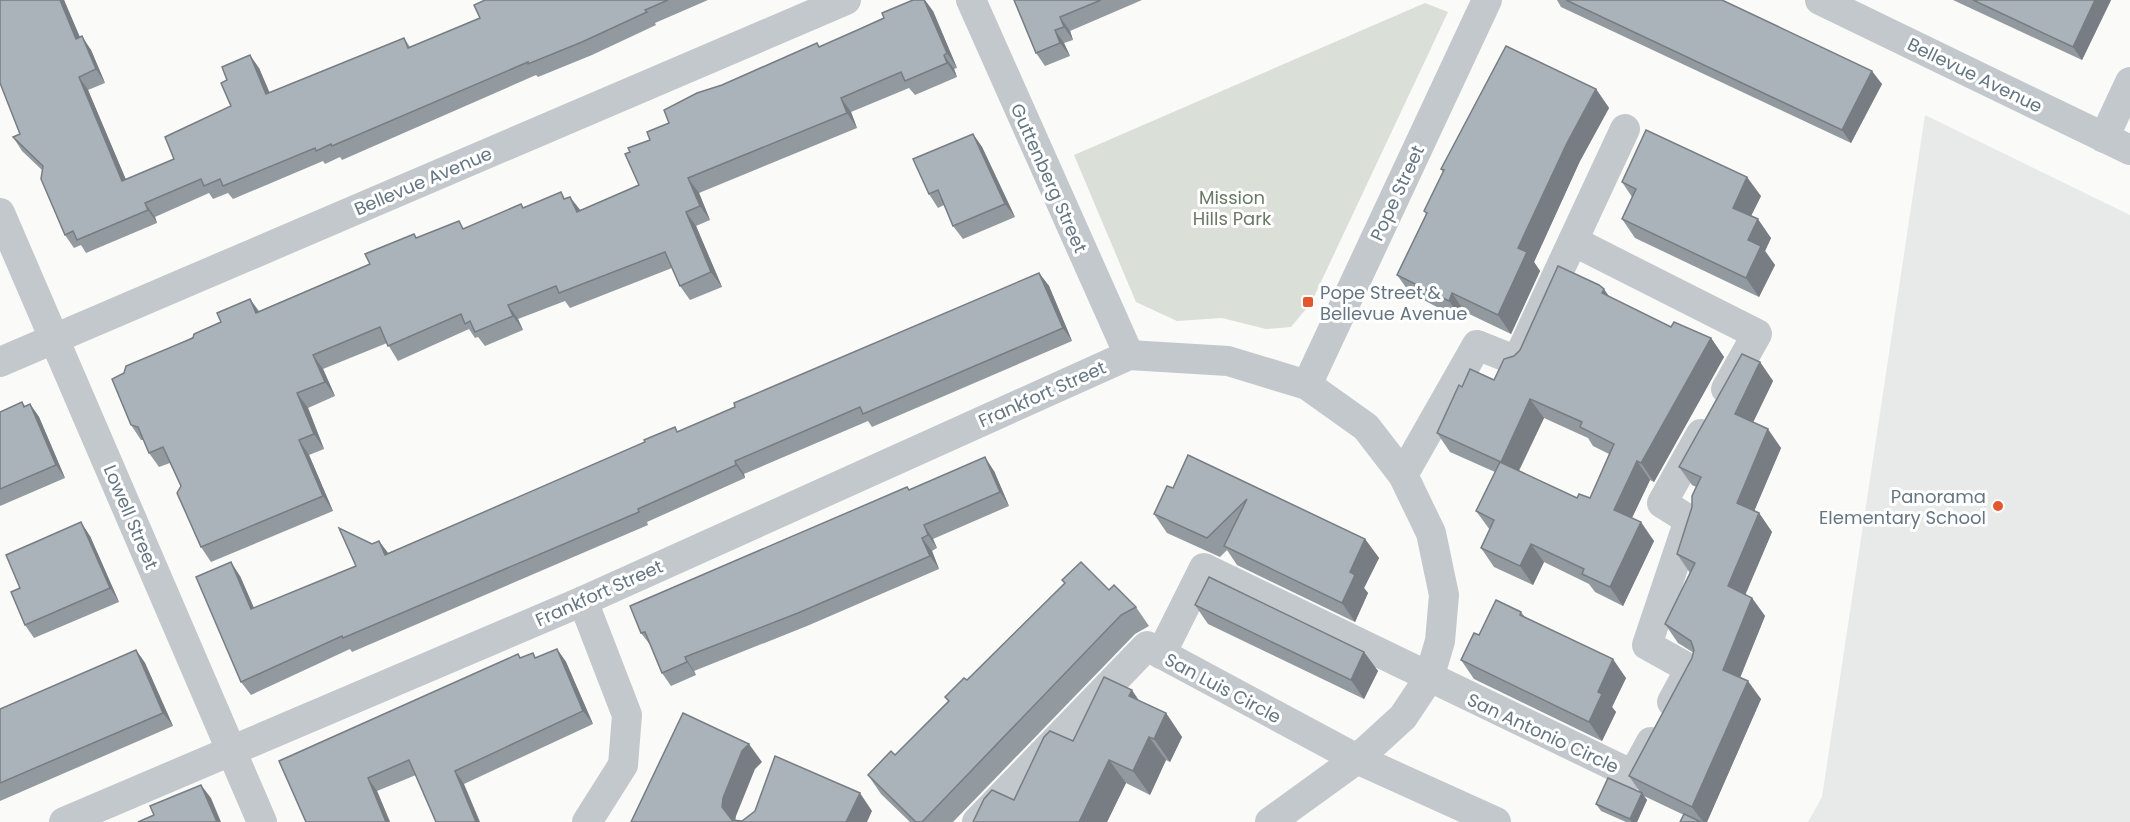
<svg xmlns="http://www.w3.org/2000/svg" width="2130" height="822" font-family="Poppins,sans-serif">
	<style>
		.built { fill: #e8e9e9 }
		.green { fill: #dadfd7 }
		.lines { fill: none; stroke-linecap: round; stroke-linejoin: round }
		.street { stroke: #c3c8cc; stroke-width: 30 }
		.wall { fill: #929a9f; fill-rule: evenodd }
		.shaded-wall { fill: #777d82 }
		.building { fill: #aab3b9; stroke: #777d82; stroke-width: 1.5 }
		.poi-dot { fill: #e4572e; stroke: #fff; stroke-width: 2 }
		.labels { text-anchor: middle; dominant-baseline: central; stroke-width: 6; stroke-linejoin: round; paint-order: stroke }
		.street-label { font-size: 18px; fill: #657683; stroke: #fff }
		.park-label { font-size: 18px; fill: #687a64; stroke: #fff }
		.poi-label { font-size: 18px; fill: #657683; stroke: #fff; text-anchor: start }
	</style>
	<rect width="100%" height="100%" fill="#fafaf8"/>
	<path class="built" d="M1925 115 2130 215V822H1808L1822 797Z"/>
	<path class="green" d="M1425 3 1448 12 1311 303 1291 327 1266 329 1222 318 1177 321 1136 302 1074 155Z"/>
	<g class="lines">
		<g class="street">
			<path d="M971 0 1129 355"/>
			<path d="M1820 0 2130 150"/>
			<path d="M2104 138 2130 82"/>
			<path d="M0 213 262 822"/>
			<path d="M1573 241 1757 334 1726 389"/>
			<path d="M0 362 846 0"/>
			<path d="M1307 385 1487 0"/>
			<path d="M1403 475 1477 345 1517 361 1625 129"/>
			<path d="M583 601 627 715 623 765 587 822"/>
			<path d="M1161 654 1204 568 1633 775 1651 742"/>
			<path d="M1672 702 1690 669 1647 645 1689 520 1662 503 1701 434"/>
			<path d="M64 822 583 601 1129 355 1228 361 1307 385 1366 427 1403 475 1431 533 1444 595 1440 641 1429 678 1403 717 1357 759 1270 822"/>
			<path d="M977 822 1147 646 1357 759 1496 822"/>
		</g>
	</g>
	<g class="wall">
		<path d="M64 0 80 37 91 50 105 83 88 90 126 180 174 159 231 106 259 68 269 93 404 38 410 47 480 18 485 0H708L655 23 656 25 592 55 538 77 536 75 342 160 340 157 325 164 323 161 233 199 228 193 213 199 209 193 155 217 157 223 86 253 81 245 74 248 65 235 42 170 22 151 13 137 20 134Z"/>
		<path d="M1014 0H1142L1070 31 1073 40 1064 43 1070 56 1045 66 1036 53Z"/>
		<path d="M1557 0H1722L1882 84 1851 143 1561 7Z"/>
		<path d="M1953 0H2111L2082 60Z"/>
		<path d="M933 11 957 68 954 69 957 77 915 95 909 88 851 112 857 128 699 193 710 220 696 226 722 287 690 300 680 286 672 268 570 308 565 301 518 319 523 330 485 346 478 337 475 338 469 329 398 361 387 343 323 369 335 396 308 408 324 449 309 455 333 511 211 562 201 547 181 486 170 463 159 467 149 453 144 440H141L131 425 124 373 221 322 250 299 259 311 370 264 414 234 417 238 465 229 521 204 523 208 561 192 565 199 580 210 639 185 630 152 650 140 669 123 722 85 820 46Z"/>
		<path d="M1596 89 1609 108 1580 161 1534 262 1540 271 1511 334 1465 312 1462 320 1410 293 1397 275 1426 214 1424 211 1443 172 1441 169Z"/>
		<path d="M973 134 982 147 1015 217 963 239 953 226 944 205 938 208 929 194Z"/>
		<path d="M1622 182 1761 196 1751 216 1771 238 1765 251 1775 265 1759 297 1635 238 1622 219 1632 197Z"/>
		<path d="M1039 273 1049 286 1072 341 872 427 868 421 744 474 745 478 647 522 648 525 352 652 350 649 251 695 241 682 240 576 254 608 388 553 678 432Z"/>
		<path d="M1609 297 1671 327 1711 338 1724 357 1654 482 1650 480 1632 518 1654 541 1623 606 1595 592 1589 584 1544 562 1533 585 1494 567 1481 548 1490 530 1476 511 1495 472 1450 452 1437 433 1462 387 1494 380 1514 356ZM1544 418 1588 438 1593 446 1609 454 1590 498H1577L1519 471Z"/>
		<path d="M1760 362 1773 381 1753 422 1781 448 1754 511 1759 513 1772 532 1745 594 1752 598 1765 616 1740 677 1761 699 1707 822H1680L1684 815 1644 796 1647 800 1637 822H1626L1601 811 1596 804 1640 792 1629 776 1692 658 1694 653 1678 643 1665 624 1690 573 1677 554 1692 507 1696 487 1692 485 1679 467Z"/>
		<path d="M22 402 25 406 30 404 39 417 65 478 0 506V412Z"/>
		<path d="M1188 455 1365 539 1379 558 1364 588 1368 593 1355 622 1237 565 1227 550 1220 557 1167 533 1154 514 1173 488Z"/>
		<path d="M994 471 1009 506 933 539 937 548 932 551 939 569 807 626 694 671 696 675 671 686 662 673 651 646 641 633 909 490Z"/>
		<path d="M90 536 119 602 34 638 25 625 20 588Z"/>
		<path d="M1062 580 1109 590 1136 607 1149 626 1135 634 953 822H910L881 794 868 775 895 755 948 701 945 697 967 680 1065 584Z"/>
		<path d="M1195 605 1364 652 1378 671 1364 699 1208 624Z"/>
		<path d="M1521 612 1525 617 1626 678 1612 707 1616 712 1602 741 1474 679 1461 660 1479 635Z"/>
		<path d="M557 649 566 662 593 724 464 784 416 775 377 791 390 822H306L521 658 533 653 536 658Z"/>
		<path d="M136 650 145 663 173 726 0 801V709Z"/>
		<path d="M1138 700 1166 713 1182 737 1170 762 1166 760 1150 795 1126 783 1107 822H973L1014 800 1073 741Z"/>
	</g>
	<g class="shaded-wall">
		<path d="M60 0H64L86 52 76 39Z"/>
		<path d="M924 0H925L933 11 957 68 947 53Z"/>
		<path d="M2095 0H2111L2082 60 2073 47Z"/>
		<path d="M1060 17 1070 31 1073 40 1064 27Z"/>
		<path d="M1055 30 1064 43 1070 56 1060 43Z"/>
		<path d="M82 36 91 50 105 83 96 69Z"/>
		<path d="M250 55 259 68 276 107 266 94Z"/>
		<path d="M944 55 954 69 957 77 947 63Z"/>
		<path d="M1872 71 1882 84 1851 143 1842 130Z"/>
		<path d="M79 77 88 90 132 194 122 181Z"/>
		<path d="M1596 89 1609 108 1580 161 1534 262 1540 271 1511 334 1498 315 1518 248 1567 143Z"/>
		<path d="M841 98 851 112 857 128 847 113Z"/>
		<path d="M973 134 982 147 1015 217 1005 204Z"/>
		<path d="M1747 177 1761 196 1746 226 1733 208Z"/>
		<path d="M688 178 699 193 710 220 700 206Z"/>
		<path d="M570 197 581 211 577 212Z"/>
		<path d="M145 203 155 217 157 223 148 210Z"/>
		<path d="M686 212 696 226 722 287 711 272Z"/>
		<path d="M1758 219 1771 238 1765 251 1775 265 1759 297 1746 278 1748 240Z"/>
		<path d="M1039 273 1049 286 1072 341 1063 328Z"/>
		<path d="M1604 289 1617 308 1602 293Z"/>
		<path d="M1452 293 1465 312 1462 320 1449 301Z"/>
		<path d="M250 299 260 314 256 313Z"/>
		<path d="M508 305 518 319 523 330 513 316Z"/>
		<path d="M1711 338 1724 357 1654 482 1641 463Z"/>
		<path d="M313 355 323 369 335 396 325 382Z"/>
		<path d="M1760 362 1773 381 1748 433 1735 414Z"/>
		<path d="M297 393 308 408 324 449 314 434Z"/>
		<path d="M1530 399 1544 418 1514 480 1501 462Z"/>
		<path d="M30 404 39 417 65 478 56 465Z"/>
		<path d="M1768 429 1781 448 1750 521 1737 503Z"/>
		<path d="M299 440 309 455 333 511 323 496Z"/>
		<path d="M985 457 994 471 1009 506 1000 492Z"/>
		<path d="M735 461 744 474 745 478 736 465Z"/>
		<path d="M1637 461 1650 480 1627 528 1614 510Z"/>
		<path d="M1759 513 1772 532 1741 605 1728 586Z"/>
		<path d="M81 522 90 536 119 602 110 588Z"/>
		<path d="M1641 522 1654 541 1623 606 1610 587Z"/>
		<path d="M924 525 933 539 937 548 928 535Z"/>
		<path d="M922 538 932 551 939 569 930 556Z"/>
		<path d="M1365 539 1379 558 1364 588 1368 593 1355 622 1342 603 1350 572Z"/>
		<path d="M379 541 389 554 385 555Z"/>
		<path d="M1531 544 1544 562 1533 585 1520 566Z"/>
		<path d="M231 562 240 576 260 622 251 609Z"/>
		<path d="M1752 598 1765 616 1736 688 1723 670Z"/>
		<path d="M557 649 566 662 593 724 583 711Z"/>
		<path d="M136 650 145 663 173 726 163 713Z"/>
		<path d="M1364 652 1378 671 1364 699 1351 680Z"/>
		<path d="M685 657 694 671 696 675 687 662Z"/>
		<path d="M1613 659 1626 678 1612 707 1616 712 1602 741 1589 722 1598 692Z"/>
		<path d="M1748 681 1761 699 1707 822H1703L1692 807Z"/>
		<path d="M1132 690 1148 714 1129 696Z"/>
		<path d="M1166 713 1182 737 1170 762 1154 739Z"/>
		<path d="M1149 737 1166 760 1150 795 1133 771Z"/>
		<path d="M749 744 762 762 755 769 736 816 735 822H733L722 807 723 798 742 751Z"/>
		<path d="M1109 760 1126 783 1107 822H1079Z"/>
		<path d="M455 771 464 784 480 822H476Z"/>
		<path d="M368 778 377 791 390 822H386Z"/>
		<path d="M201 785 211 798 221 822H217Z"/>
		<path d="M860 793 872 811 867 822H846Z"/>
		<path d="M1642 793 1647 800 1637 822H1632L1630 819Z"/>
	</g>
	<g class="building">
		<path d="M0 0H60L76 39 82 36 96 69 79 77 122 181 174 159 165 137 231 106 221 83 227 80 222 67 250 55 266 94 404 38 408 48 480 18 474 5 485 0H668L645 10 647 12 582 42 528 64V62L332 146 331 144 316 151 315 148 223 186 220 179 204 186 201 179 145 203 148 210 77 240 73 231 65 235 41 179 43 166 13 137 20 134 0 83Z"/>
		<path d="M913 0H924L947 53 944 55 947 63 905 81 901 72 841 98 847 113 688 178 700 206 686 212 711 272 680 286 665 252 559 293 556 286 508 305 513 316 475 332 470 321 465 324 461 314 388 346 380 327 313 355 325 382 297 393 314 434 299 440 323 496 201 547 177 493 181 486 163 447 149 453 138 427 131 425 112 379 124 373 126 366 193 338 194 334 221 322 217 313 250 299 256 313 370 264 365 254 414 234 416 238 459 221 463 229 521 204 523 208 561 192 564 199 570 197 577 212 639 185 625 154 630 152 628 148 650 140 647 132 669 123 664 110 697 93 722 85 817 43 819 47 862 28 884 18 882 13Z"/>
		<path d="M1014 0H1101L1060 17 1064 27 1055 30 1060 43 1036 53Z"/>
		<path d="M1566 0H1722L1872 71 1842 130Z"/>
		<path d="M1973 0H2095L2073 47Z"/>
		<path d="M1506 46 1596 89 1567 143 1518 248 1527 252 1498 315 1452 293 1449 301 1397 275 1427 213 1424 211 1444 170 1441 169Z"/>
		<path d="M1646 130 1747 177 1733 208 1758 219 1748 240 1761 246 1746 278 1622 219 1636 189 1622 182Z"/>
		<path d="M973 134 1005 204 953 226 938 190 929 194 913 159Z"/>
		<path d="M1558 266 1599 285 1604 289 1602 293 1671 327 1674 322 1711 338 1641 463 1637 461 1614 510 1641 522 1610 587 1582 574 1584 569 1531 544 1520 566 1481 548 1494 520 1476 511 1500 462 1577 498 1579 494 1590 498 1614 444 1580 427 1582 422 1530 399 1501 462 1437 433 1459 385 1462 387 1470 369 1494 380 1504 359 1514 356 1520 350Z"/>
		<path d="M1039 273 1063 328 863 414 860 407 735 461 736 465 638 509 639 512 343 638 342 636 241 682 196 577 231 562 251 609 356 566 339 528 372 544 379 541 385 555 645 442 644 440 675 427 677 432 735 407 734 403Z"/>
		<path d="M1742 354 1760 362 1735 414 1768 429 1737 503 1759 513 1728 586 1752 598 1723 670 1748 681 1692 807 1629 776 1692 658 1694 650 1691 641 1665 624 1695 563 1677 554 1692 507V496L1701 477 1679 467Z"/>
		<path d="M22 402 24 407 30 404 56 465 0 489V412Z"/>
		<path d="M1188 455 1365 539 1350 572 1355 575 1342 603 1224 546 1247 499 1207 538 1154 514 1167 486 1173 488Z"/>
		<path d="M985 457 1000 492 924 525 928 535 922 538 930 556 798 613 685 657 687 662 662 673 645 632 641 633 630 606 907 487 909 490Z"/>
		<path d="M81 522 110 588 25 625 11 592 20 588 6 555Z"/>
		<path d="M1081 562 1109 590 1114 585 1136 607 1121 615 922 822H916L868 775 891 751 895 755 949 701 945 697 964 678 967 680 1065 583 1062 580Z"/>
		<path d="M1209 577 1364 652 1351 680 1195 605Z"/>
		<path d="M1496 600 1521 612 1520 615 1613 659 1598 692 1602 694 1589 722 1461 660 1474 633 1479 635Z"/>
		<path d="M557 649 583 711 455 771 476 822H436L409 760 368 778 386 822H306L279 761 518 654 520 658 533 653 535 658Z"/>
		<path d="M136 650 163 713 0 783V709Z"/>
		<path d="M1104 677 1132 690 1129 696 1166 713 1154 739 1149 737 1133 771 1109 760 1079 822H973L984 799 992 790 1014 800 1044 737 1050 731 1073 741Z"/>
		<path d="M683 713 749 744 742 751 723 798 722 807 732 820 742 821 755 811 775 756 860 793 846 822H631Z"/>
		<path d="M1608 778 1642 793 1630 819 1596 804Z"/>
		<path d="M201 785 217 822H138L154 815 150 806Z"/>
		<path d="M1684 814 1701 822H1680Z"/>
	</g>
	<g class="poi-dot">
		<rect x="1302" y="296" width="12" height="12" rx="3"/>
		<circle cx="1998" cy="506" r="6"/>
	</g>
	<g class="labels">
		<g class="street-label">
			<text transform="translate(1975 75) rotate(26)">Bellevue Avenue</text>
			<text transform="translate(1049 178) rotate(66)">Guttenberg Street</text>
			<text transform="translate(423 181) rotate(-23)">Bellevue Avenue</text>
			<text transform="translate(1397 193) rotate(-65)">Pope Street</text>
			<text transform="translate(1042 394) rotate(-24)">Frankfort Street</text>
			<text transform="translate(131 517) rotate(67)">Lowell Street</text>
			<text transform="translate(599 593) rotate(-24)">Frankfort Street</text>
			<text transform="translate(1223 688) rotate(28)">San Luis Circle</text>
			<text transform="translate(1543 733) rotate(25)">San Antonio Circle</text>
		</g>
		<g class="park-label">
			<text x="1232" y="197">Mission<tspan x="1232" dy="21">Hills Park</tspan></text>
		</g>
		<g class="poi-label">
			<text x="1320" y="292">Pope Street &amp;<tspan x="1320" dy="21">Bellevue Avenue</tspan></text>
			<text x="1986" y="496" text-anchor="end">Panorama<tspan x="1986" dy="21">Elementary School</tspan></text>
		</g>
	</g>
</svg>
